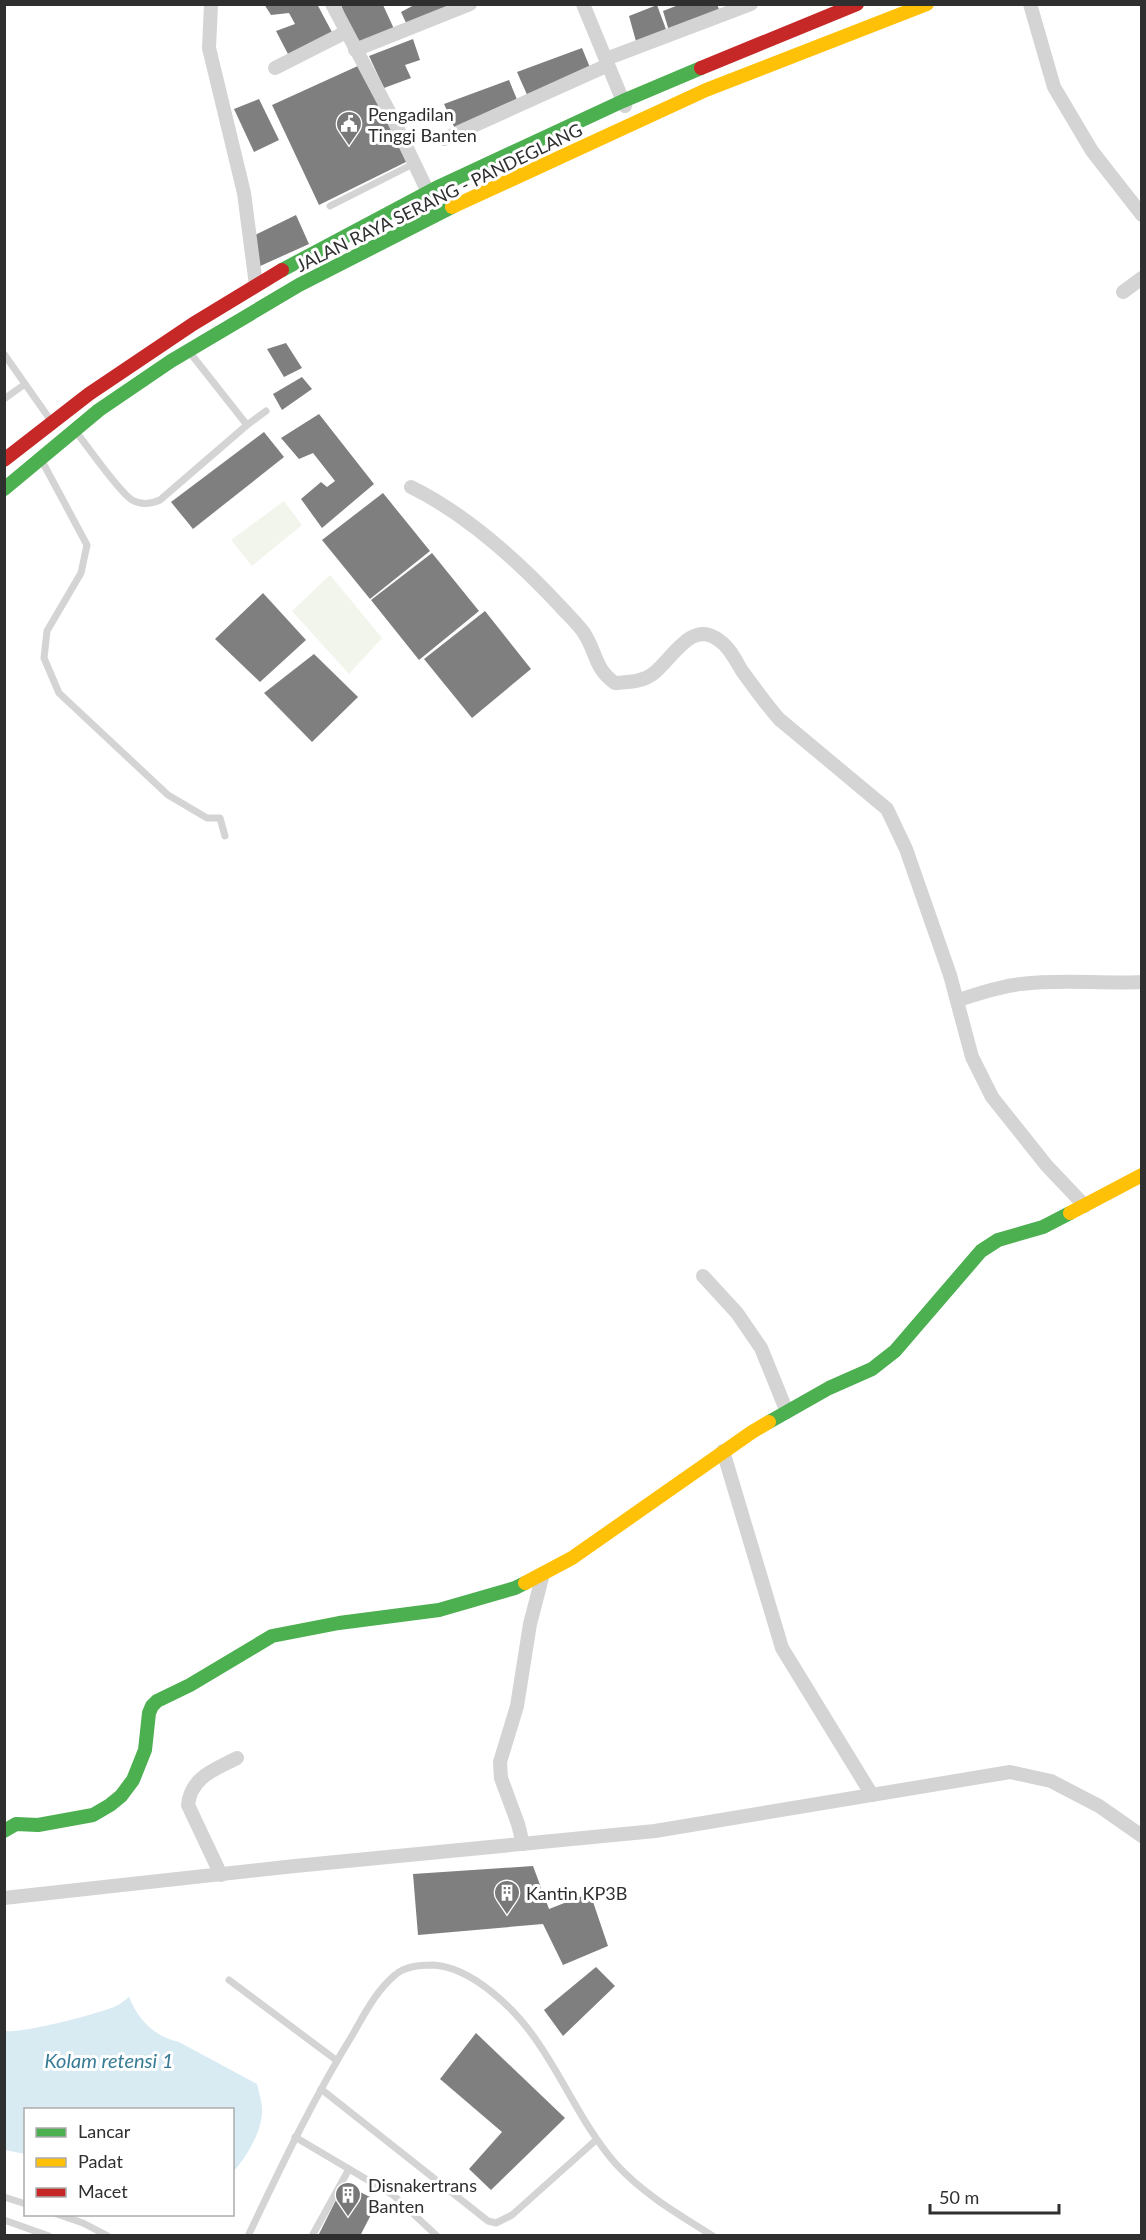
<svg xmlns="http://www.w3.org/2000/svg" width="1146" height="2240" font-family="Lato,sans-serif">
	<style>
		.green { fill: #f2f5ec }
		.water { fill: #d8ebf3 }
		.building { fill: #7f7f7f }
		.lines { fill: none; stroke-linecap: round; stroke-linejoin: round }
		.lane { stroke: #d4d4d4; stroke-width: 7 }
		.street { stroke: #d4d4d4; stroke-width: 14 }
		.fast { stroke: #4caf50; stroke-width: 14 }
		.slow { stroke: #ffc107; stroke-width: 14 }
		.jam { stroke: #c62828; stroke-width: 14 }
		.labels { text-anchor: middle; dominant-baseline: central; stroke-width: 6; stroke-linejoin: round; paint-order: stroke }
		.poi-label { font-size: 18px; fill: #2f2f2f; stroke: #fff; text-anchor: start }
		.street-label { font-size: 18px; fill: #2f2f2f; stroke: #fff }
		.water-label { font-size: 20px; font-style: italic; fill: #377c97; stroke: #fff }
	</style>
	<rect width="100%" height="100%" fill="#fff"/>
	<g class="green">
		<path d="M284 501 302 525 252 566 231 540Z"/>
		<path d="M330 575 382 638 349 674 292 611Z"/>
	</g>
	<path class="water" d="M129 1997C138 2020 155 2037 179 2042L257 2084C259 2093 263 2104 262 2113 261 2133 246 2158 233 2172L232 2110H26L25 2154 5 2150V2031C25 2033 93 2015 114 2007 119 2005 124 2001 129 1997Z"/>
	<g class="building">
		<path d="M264 4H317L333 34 289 56 276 31 295 24 289 13 271 15Z"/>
		<path d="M416 4H459L407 25 401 12Z"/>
		<path d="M681 4H717L720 12 669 31 663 11Z"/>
		<path d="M341 5H383L395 31 357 45Z"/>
		<path d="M657 5 667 32 637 45 629 16Z"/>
		<path d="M413 39 420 60 405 65 411 78 384 88 369 56Z"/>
		<path d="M582 48 591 70 528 97 517 72Z"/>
		<path d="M360 65 410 160 319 205 272 105Z"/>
		<path d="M509 80 518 102 455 129 444 104Z"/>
		<path d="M259 99 279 140 254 152 234 109Z"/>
		<path d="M296 215 309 244 258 267 253 236Z"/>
		<path d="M286 343 302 368 284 377 267 349Z"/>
		<path d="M302 377 312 389 282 410 273 394Z"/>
		<path d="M319 414 374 484 322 528 301 499 321 482 327 487 335 481 313 453 299 459 281 438Z"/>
		<path d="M264 432 284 457 193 529 171 502Z"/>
		<path d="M383 493 430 551 370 599 322 540Z"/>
		<path d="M432 553 479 611 419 660 371 600Z"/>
		<path d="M263 593 306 640 260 682 215 639Z"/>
		<path d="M485 611 531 669 472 718 424 659Z"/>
		<path d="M314 654 358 697 312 742 264 693Z"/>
		<path d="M533 1866 549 1909 590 1893 608 1946 563 1965 543 1924 418 1935 413 1874Z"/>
		<path d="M596 1967 615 1986 563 2036 544 2010Z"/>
		<path d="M476 2033 565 2118 491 2190 469 2169 502 2132 440 2079Z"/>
		<path d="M344 2184 378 2201 360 2236H318Z"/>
	</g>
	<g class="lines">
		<g class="lane">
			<path d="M330 206 415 163"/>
			<path d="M4 354 49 418"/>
			<path d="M4 399 25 384"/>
			<path d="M247 425 266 411"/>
			<path d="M77 433C88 447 119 492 132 500 141 505 151 504 160 500L247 425 191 354"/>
			<path d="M42 461 87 545 81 573 47 631 44 658 59 693 168 795 207 818H220L225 836"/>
			<path d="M229 1980 336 2060"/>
			<path d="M321 2089 488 2221 496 2223 512 2215 596 2140"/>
			<path d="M295 2137 393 2195 437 2236"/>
			<path d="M4 2197 26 2204"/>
			<path d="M57 2214 83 2223 108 2236"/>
			<path d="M4 2220 49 2236"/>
			<path d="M248 2236C281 2167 313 2099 353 2034 365 2013 376 1991 395 1975 405 1966 420 1965 433 1965 471 1967 513 2007 534 2037 563 2077 582 2125 615 2163 643 2194 678 2214 713 2236"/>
			<path d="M312 2236 349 2169"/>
		</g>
		<g class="street">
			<path d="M211 4 209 48 244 193 256 285"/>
			<path d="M332 4 393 119 428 192"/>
			<path d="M583 4 625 106"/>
			<path d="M1030 4 1054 87 1092 151 1142 215"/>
			<path d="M355 50 470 4"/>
			<path d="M606 59 751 4"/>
			<path d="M275 68 346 32"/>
			<path d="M444 139 608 65"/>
			<path d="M1123 292 1142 278"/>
			<path d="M411 487C466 514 518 561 560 606 568 615 578 624 584 633 597 653 594 668 615 683 628 682 643 682 654 673 673 658 692 618 720 641 730 648 736 661 742 671 754 687 765 703 779 719L887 809 906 849 950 975 972 1057 992 1097 1047 1166 1085 1206"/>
			<path d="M958 1000C978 994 1000 986 1021 984 1061 979 1101 984 1142 982"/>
			<path d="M703 1276 737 1313 761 1348 787 1412"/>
			<path d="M723 1451 782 1648 872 1795"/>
			<path d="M523 1844 518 1824 501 1778 500 1762 517 1706 530 1624 543 1574"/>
			<path d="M221 1875 188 1805C191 1777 214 1770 237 1758"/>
			<path d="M4 1898 295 1866 655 1831 1010 1772 1051 1781 1099 1806 1142 1836"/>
		</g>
		<g class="fast">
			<path d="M282 270 440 186 623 101 701 68"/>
			<path d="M4 489 99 410 171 361 299 285 452 207"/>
			<path d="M769 1422 829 1388 872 1369 895 1351 981 1251 998 1240 1043 1227 1070 1213"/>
			<path d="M4 1831 16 1824 38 1825 93 1815 110 1805 121 1796 133 1780 145 1750 149 1713 152 1706 157 1701 190 1685 272 1636 339 1623 439 1610 515 1588 525 1583"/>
		</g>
		<g class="slow">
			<path d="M452 207 706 90 927 4"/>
			<path d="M1070 1213 1142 1175"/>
			<path d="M525 1583 572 1558 752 1432 769 1422"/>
		</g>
		<g class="jam">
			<path d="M701 68 857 4"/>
			<path d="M4 460 89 394 193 324 282 270"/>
		</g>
	</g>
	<defs>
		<symbol id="civic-pin" viewBox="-11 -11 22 30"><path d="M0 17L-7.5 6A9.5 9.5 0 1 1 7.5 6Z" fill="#787878" stroke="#fff"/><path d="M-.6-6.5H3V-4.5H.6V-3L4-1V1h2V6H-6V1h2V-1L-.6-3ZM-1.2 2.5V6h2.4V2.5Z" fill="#fff"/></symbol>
		<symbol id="building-pin" viewBox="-11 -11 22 30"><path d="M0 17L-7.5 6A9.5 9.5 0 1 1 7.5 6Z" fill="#787878" stroke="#fff"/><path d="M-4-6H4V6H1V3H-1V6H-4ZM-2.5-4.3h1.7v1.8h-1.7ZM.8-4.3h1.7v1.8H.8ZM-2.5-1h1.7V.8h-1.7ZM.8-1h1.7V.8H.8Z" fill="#fff"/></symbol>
	</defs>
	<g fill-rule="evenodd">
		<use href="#civic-pin" x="334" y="109" width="30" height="40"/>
		<use href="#building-pin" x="492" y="1878" width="30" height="40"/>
		<use href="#building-pin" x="333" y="2180" width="30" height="40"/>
	</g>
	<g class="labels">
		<g class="poi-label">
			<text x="368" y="114">Pengadilan<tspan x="368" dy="21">Tinggi Banten</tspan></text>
			<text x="526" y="1893">Kantin KP3B</text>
			<text x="368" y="2185">Disnakertrans<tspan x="368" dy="21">Banten</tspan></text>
		</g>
		<g class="street-label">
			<text transform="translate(439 197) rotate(-26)">JALAN RAYA SERANG - PANDEGLANG</text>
		</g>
		<g class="water-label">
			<text x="109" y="2060">Kolam retensi 1</text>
		</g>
	</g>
	<rect width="1146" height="2240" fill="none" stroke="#2f2f2f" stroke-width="12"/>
	<rect x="24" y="2108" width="210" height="108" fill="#ffffff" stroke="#acacac" stroke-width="1.5"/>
	<rect x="36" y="2128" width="30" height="9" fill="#4caf50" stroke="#acacac" stroke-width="1.5"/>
	<text x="78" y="2138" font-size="18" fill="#2f2f2f">Lancar</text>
	<rect x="36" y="2158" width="30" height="9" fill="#ffc107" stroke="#acacac" stroke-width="1.5"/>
	<text x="78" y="2168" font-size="18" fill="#2f2f2f">Padat</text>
	<rect x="36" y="2188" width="30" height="9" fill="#c62828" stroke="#acacac" stroke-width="1.5"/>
	<text x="78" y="2198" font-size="18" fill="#2f2f2f">Macet</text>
	<path d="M930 2204v9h129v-9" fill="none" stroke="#2f2f2f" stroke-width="3"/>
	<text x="939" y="2204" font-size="18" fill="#2f2f2f" stroke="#ffffff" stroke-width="4.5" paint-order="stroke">50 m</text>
</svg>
